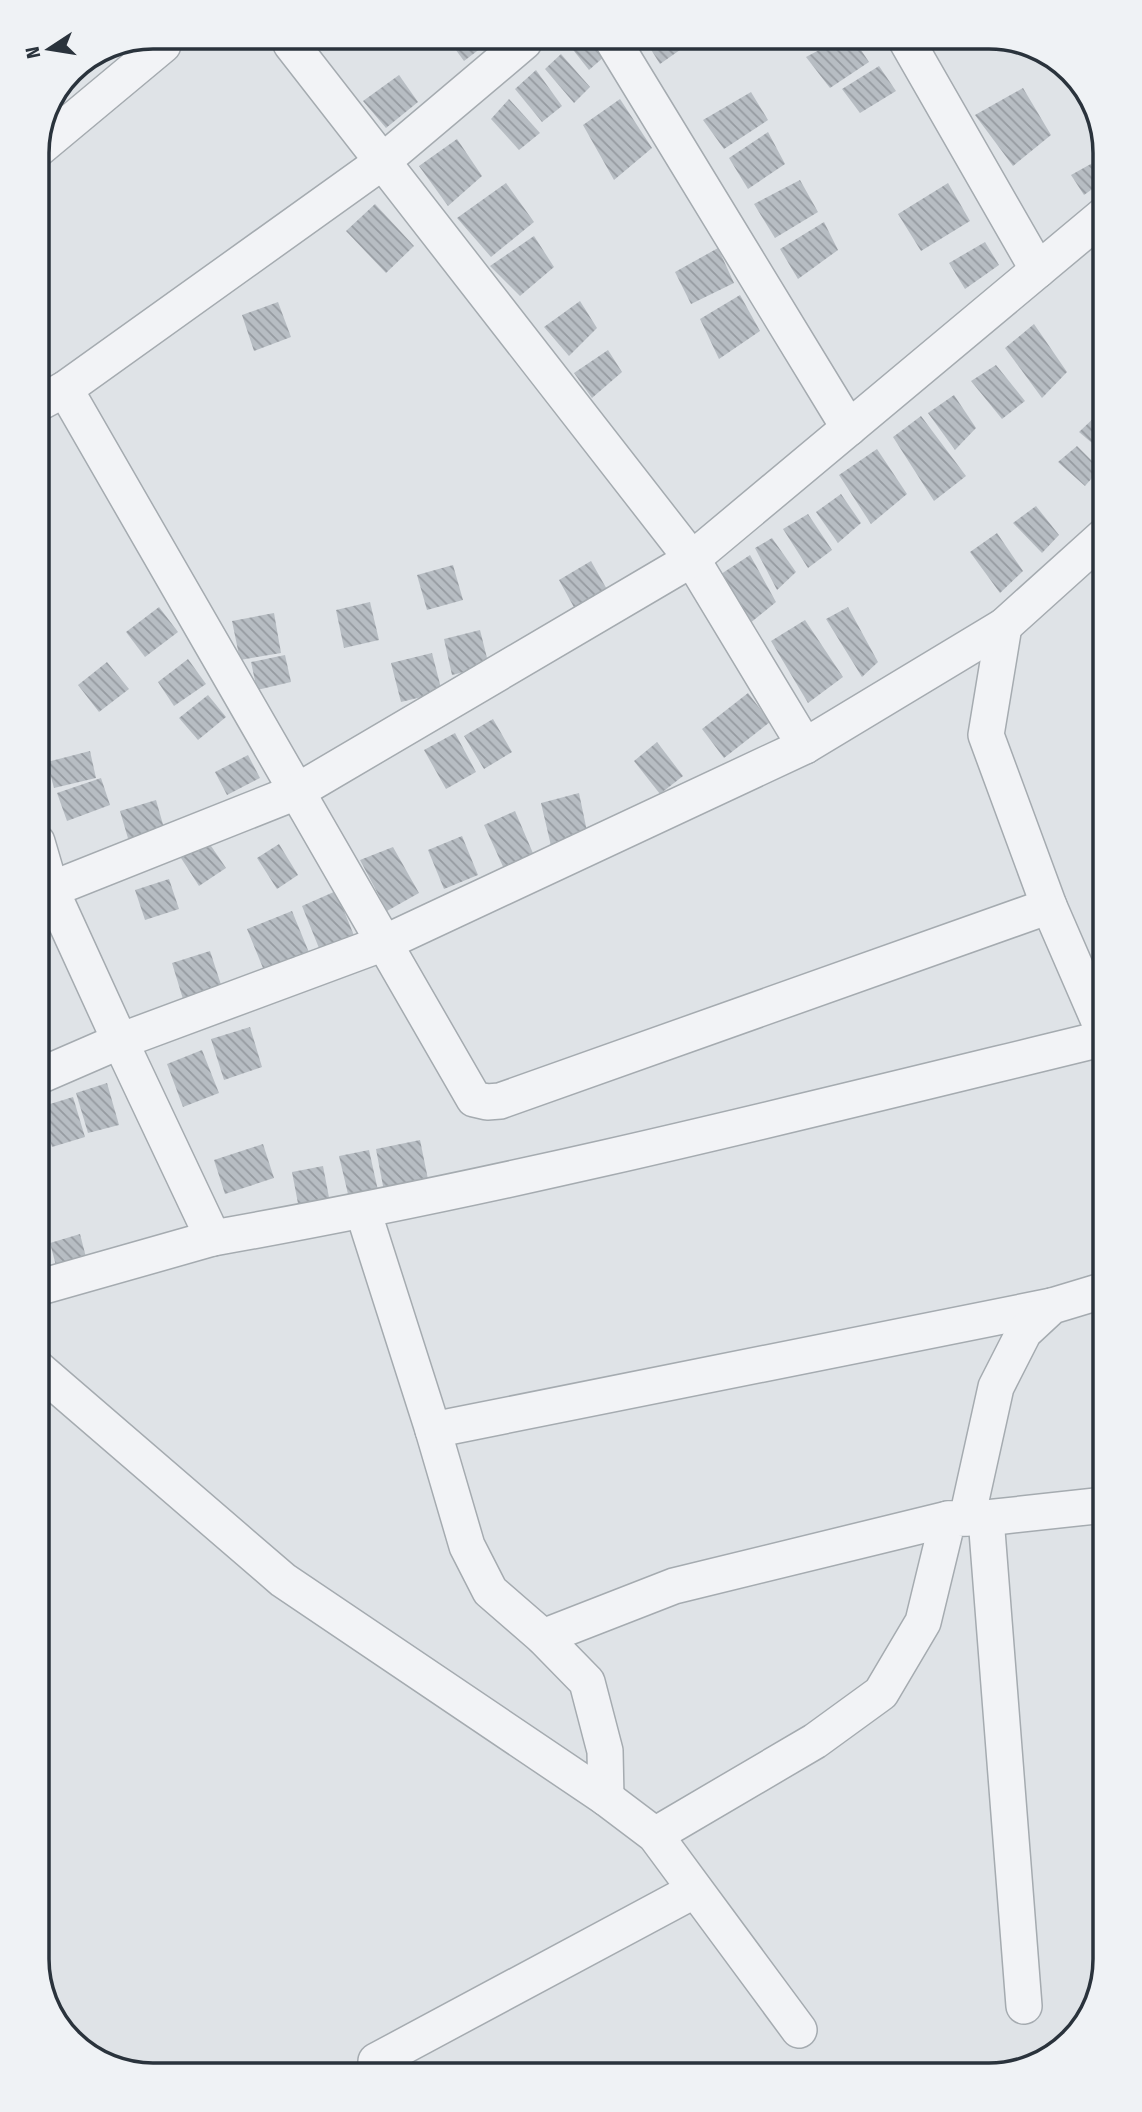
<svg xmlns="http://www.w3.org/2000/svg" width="1142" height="2112" font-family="'Fira Sans Condensed',sans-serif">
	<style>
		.building { fill: url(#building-back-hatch) }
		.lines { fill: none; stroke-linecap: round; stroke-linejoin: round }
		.minor-casing { stroke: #a5abb0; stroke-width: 38 }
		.minor { stroke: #f2f3f6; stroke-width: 35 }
		.rim { fill: none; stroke: #2a333c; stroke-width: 3.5 }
	</style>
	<defs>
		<pattern id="building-back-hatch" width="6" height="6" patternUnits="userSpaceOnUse" patternTransform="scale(1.75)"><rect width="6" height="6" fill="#b7bdc3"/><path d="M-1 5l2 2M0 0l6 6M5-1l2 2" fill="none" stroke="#959aa0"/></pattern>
	</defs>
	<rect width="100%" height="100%" fill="#dfe3e7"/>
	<g class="building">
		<path d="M853 38 869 62 830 88 806 57 840 39Z"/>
		<path d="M645 40H684L687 45 660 64Z"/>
		<path d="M566 41H592L605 56 589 70Z"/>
		<path d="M450 42H489L464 61Z"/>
		<path d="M561 54 590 87 574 103 545 69Z"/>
		<path d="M879 66 896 91 860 113 842 89Z"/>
		<path d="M536 70 562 106 542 122 515 89Z"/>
		<path d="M399 75 418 102 386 128 363 101Z"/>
		<path d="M1023 88 1051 135 1013 166 975 115Z"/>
		<path d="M751 92 768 120 724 149 703 120Z"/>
		<path d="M509 99 540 133 519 150 491 119Z"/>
		<path d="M620 99 652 148 614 180 583 125Z"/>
		<path d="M1098 119 1104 148 1090 125Z"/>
		<path d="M768 132 785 164 748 189 729 158Z"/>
		<path d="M457 139 482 176 448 206 419 166Z"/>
		<path d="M1098 160 1105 171V180L1084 195 1071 175Z"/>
		<path d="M800 180 818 212 775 238 754 204Z"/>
		<path d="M506 183 534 222 491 257 457 218Z"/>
		<path d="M948 183 970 221 921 251 898 214Z"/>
		<path d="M375 204 414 246 386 273 346 231Z"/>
		<path d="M824 222 838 250 798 279 780 249Z"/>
		<path d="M534 236 554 267 520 296 490 266Z"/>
		<path d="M985 242 999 265 965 289 949 263Z"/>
		<path d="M718 248 734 283 691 304 675 272Z"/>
		<path d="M740 295 760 331 719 359 700 319Z"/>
		<path d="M580 301 597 328 569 356 544 327Z"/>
		<path d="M278 302 291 337 254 351 242 315Z"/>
		<path d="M1034 324 1067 372 1042 398 1005 348Z"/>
		<path d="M608 350 622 372 592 398 574 373Z"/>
		<path d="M996 365 1025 401 1002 419 971 381Z"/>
		<path d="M954 395 976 428 955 450 928 413Z"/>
		<path d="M1099 413 1105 420V454L1079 432Z"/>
		<path d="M921 416 966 476 934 501 893 437Z"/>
		<path d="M1077 446 1100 469 1085 486 1058 462Z"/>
		<path d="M877 449 907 494 871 524 839 475Z"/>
		<path d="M841 494 861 523 838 543 816 512Z"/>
		<path d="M1036 506 1059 535 1042 553 1013 523Z"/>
		<path d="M808 514 832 550 808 568 783 529Z"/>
		<path d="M997 533 1023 571 1000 593 970 552Z"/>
		<path d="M772 538 796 572 777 590 755 548Z"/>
		<path d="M750 555 776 602 749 624 715 578Z"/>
		<path d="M591 561 609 593 576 611 559 580Z"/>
		<path d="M453 565 463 600 427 610 417 575Z"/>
		<path d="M370 602 379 640 344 648 336 610Z"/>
		<path d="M159 607 178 632 145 657 126 632Z"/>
		<path d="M848 607 878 662 862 677 826 619Z"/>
		<path d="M274 613 281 653 240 660 232 621Z"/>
		<path d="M805 620 843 677 808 703 771 641Z"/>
		<path d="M480 630 489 666 452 675 444 639Z"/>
		<path d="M432 653 442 692 401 702 391 663Z"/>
		<path d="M285 655 291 682 257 690 251 662Z"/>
		<path d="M188 659 206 684 174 706 158 682Z"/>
		<path d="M107 662 129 689 99 712 78 685Z"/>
		<path d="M748 693 770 722 724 758 702 729Z"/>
		<path d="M208 695 226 717 198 740 179 718Z"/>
		<path d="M493 719 512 752 484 769 464 736Z"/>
		<path d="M455 733 476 772 446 789 424 750Z"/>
		<path d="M657 742 683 776 660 794 634 761Z"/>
		<path d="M90 751 96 778 54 788 47 762Z"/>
		<path d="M248 755 260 778 227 795 215 772Z"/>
		<path d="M101 778 110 805 67 821 57 793Z"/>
		<path d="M579 793 589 841 552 850 541 803Z"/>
		<path d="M156 800 168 842 132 852 120 811Z"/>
		<path d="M515 811 535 858 505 871 484 825Z"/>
		<path d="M462 836 478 875 444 889 428 850Z"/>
		<path d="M207 840 226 868 199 886 181 858Z"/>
		<path d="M279 844 298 875 277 889 257 858Z"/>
		<path d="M393 847 419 893 387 911 360 860Z"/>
		<path d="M169 879 179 909 145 920 135 890Z"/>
		<path d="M336 891 355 938 321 953 302 906Z"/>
		<path d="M292 911 310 955 265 973 247 929Z"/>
		<path d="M210 951 225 997 186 1009 172 963Z"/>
		<path d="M250 1027 262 1067 224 1080 211 1039Z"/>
		<path d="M202 1050 219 1093 183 1107 167 1064Z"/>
		<path d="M107 1083 119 1125 88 1133 76 1093Z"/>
		<path d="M73 1097 85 1137 52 1147 40 1107Z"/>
		<path d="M37 1127 49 1151 37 1158Z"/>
		<path d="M420 1140 431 1194 386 1202 376 1149Z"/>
		<path d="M263 1144 274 1178 225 1194 214 1160Z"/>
		<path d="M369 1150 381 1204 352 1211 339 1156Z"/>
		<path d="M323 1166 331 1208 300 1214 292 1172Z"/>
		<path d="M80 1234 89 1269 59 1277 50 1243Z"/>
	</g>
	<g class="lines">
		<defs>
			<g id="minor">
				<path d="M905 38 1038 270"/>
				<path d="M613 41 849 428"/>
				<path d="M291 44 692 559 805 746"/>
				<path d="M37 150 163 45"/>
				<path d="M65 389 474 1099 487 1102 500 1101 1049 906"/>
				<path d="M37 404 65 389 382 162 524 42"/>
				<path d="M1004 626 986 735 1049 906 1105 1035"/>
				<path d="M37 895 296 792 692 559 1105 214"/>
				<path d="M37 1077 120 1041 384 943 805 746 1004 626 1105 535"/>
				<path d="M363 1211 433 1430 467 1546 490 1591 543 1637 587 1682 605 1751 606 1798"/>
				<path d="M213 1238C514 1185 809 1110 1105 1038"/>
				<path d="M37 1288 213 1238 120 1041 51 890 37 842"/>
				<path d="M37 1368 283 1580 606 1798 655 1835 799 2030"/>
				<path d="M433 1430 1052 1306"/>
				<path d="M967 1518H986L1024 2006"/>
				<path d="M986 1518 1105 1505"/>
				<path d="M543 1637 674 1586 948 1519"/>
				<path d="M655 1835 815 1741 881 1693 923 1622 948 1519 967 1518 996 1387 1024 1332 1052 1306 1105 1290"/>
				<path d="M376 2061 695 1890"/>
			</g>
		</defs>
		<use href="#minor" class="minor-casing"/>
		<use href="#minor" class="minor"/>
	</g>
	<path d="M0 0H1142V2112H0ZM153 49H989A104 104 0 0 1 1093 153V1959A104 104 0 0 1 989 2063H153A104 104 0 0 1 49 1959V153A104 104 0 0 1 153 49Z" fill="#eff2f5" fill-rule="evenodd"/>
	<path class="rim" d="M153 49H989A104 104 0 0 1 1093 153V1959A104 104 0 0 1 989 2063H153A104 104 0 0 1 49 1959V153A104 104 0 0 1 153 49Z"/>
	<g transform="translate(49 49) rotate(258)" stroke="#eff2f5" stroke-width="5" paint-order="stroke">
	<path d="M0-5L12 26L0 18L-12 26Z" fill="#2a333c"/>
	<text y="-10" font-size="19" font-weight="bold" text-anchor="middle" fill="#2a333c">N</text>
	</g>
</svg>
